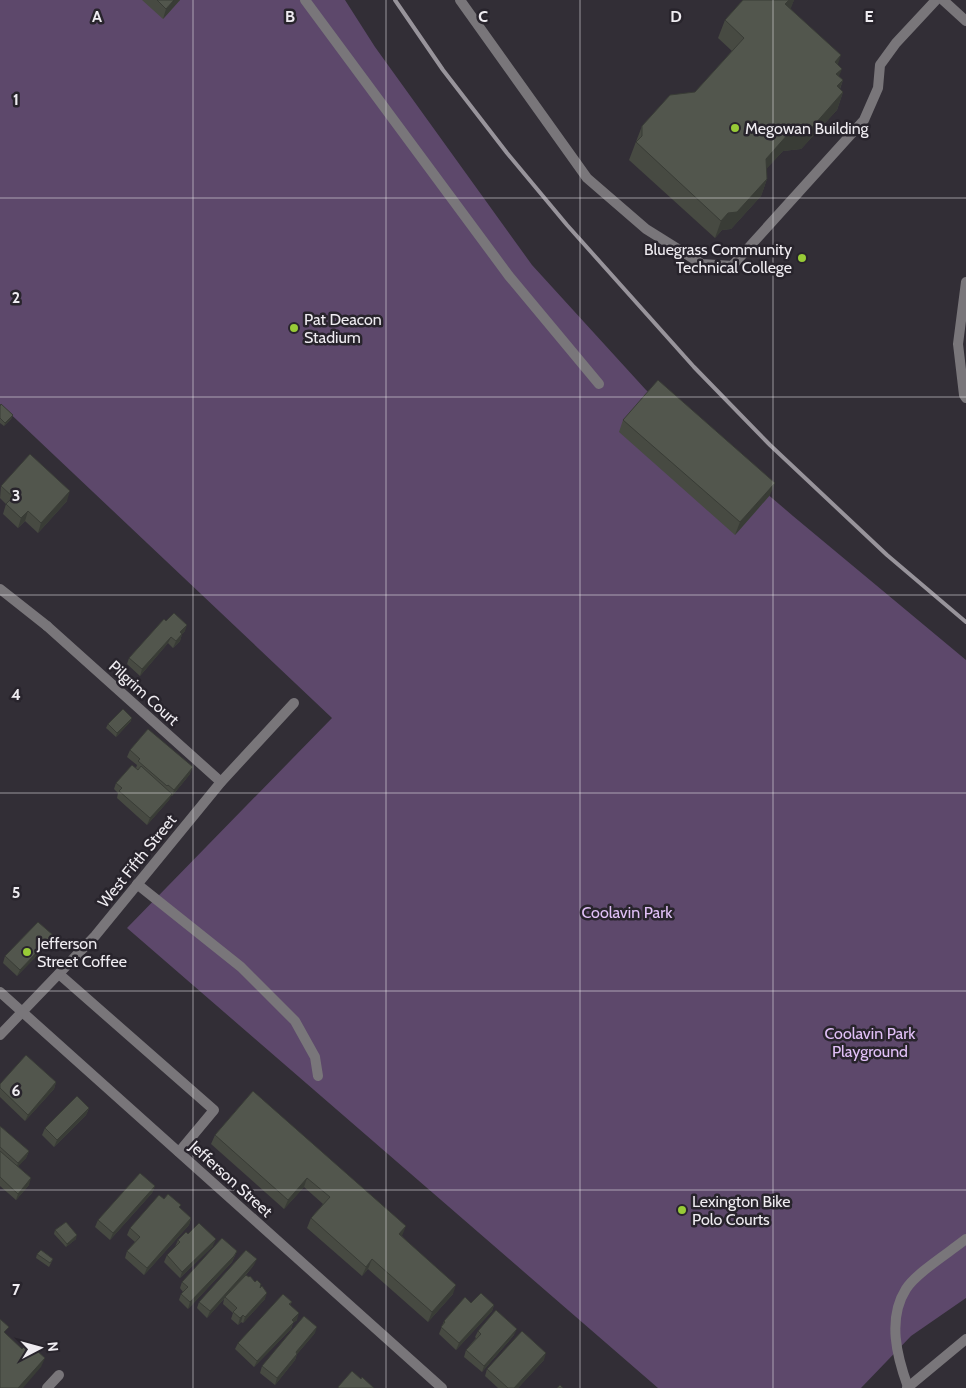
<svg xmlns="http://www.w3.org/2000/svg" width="966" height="1388" font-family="Cabin,sans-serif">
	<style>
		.green { fill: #5d486b }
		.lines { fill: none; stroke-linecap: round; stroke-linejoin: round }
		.service { stroke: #79767a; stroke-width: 10 }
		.minor { stroke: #79767a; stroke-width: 10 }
		.tertiary { stroke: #79767a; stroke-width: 10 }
		.rail { stroke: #98949b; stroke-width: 4 }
		.wall { fill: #474a42 }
		.shaded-wall { fill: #393c36 }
		.building { fill: #52564d; stroke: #393c36 }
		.grid { fill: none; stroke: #efecf1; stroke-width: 1; stroke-opacity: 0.55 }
		.poi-dot { fill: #98cb37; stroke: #28242c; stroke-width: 2 }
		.labels { text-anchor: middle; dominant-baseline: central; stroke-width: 5; stroke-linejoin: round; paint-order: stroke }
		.poi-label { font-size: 16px; fill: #efecf1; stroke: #28242c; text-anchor: start }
		.street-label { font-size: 16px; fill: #efecf1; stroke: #28242c }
		.park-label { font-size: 16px; fill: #e1c0f7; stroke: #28242c }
		.grid-label { font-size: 16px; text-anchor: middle; font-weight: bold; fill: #efecf1; stroke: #28242c; stroke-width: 5; stroke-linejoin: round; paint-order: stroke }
	</style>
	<rect width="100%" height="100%" fill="#322e36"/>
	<path class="green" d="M0 0H345L375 47 532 265 646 390 793 516 966 660V1298L911 1336 861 1388H658L127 928 332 718 0 404Z"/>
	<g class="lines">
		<g class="service">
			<path d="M305 0 509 276 599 384"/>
			<path d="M460 0 587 178 646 229 702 264 732 266 864 120 878 88 880 65 896 43 936 0"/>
			<path d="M943 0 966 21"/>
			<path d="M966 282 958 344 964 395 966 398"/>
			<path d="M0 589 47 626"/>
			<path d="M137 884 241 967 295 1021 315 1057 318 1076"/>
			<path d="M59 974 214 1110 179 1152"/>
			<path d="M908 1387C897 1357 887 1319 906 1289 916 1273 950 1252 966 1239"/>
		</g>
		<g class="minor">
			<path d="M47 626 221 782"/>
			<path d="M0 1035 95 936 221 782 294 703"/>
			<path d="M47 1388 59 1375"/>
			<path d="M907 1388 966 1339"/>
		</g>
		<path class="tertiary" d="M0 992 442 1388"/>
		<path class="rail" d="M395 0 443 70 507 153 567 225 694 367 770 445 887 555 966 622"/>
	</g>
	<g class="wall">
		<path d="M142 0H180L163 19Z"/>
		<path d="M743 0H794L790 9 838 65 839 77 843 80 840 89 843 92 837 110 801 149 783 151 766 169 767 179 761 196 731 229 722 230 715 238 629 160 642 126 695 92 732 51 718 38 725 20Z"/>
		<path d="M0 406 13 415 11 419 4 426 0 423Z"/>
		<path d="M623 420 770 495 735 535 619 432Z"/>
		<path d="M1 486 67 501 38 533 25 521 18 528 3 514 6 504 0 498Z"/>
		<path d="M166 621 185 631 182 634 180 641 173 648 168 643 140 676 127 664 129 658Z"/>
		<path d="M131 721 116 737 106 728 108 724Z"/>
		<path d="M130 750 190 774 172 796 171 795 169 800 147 825 117 798 118 793 114 789 116 783 136 768 137 765 127 757Z"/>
		<path d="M50 942 17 976 3 963 5 956Z"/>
		<path d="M56 1082 54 1089 25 1121 0 1097V1084Z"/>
		<path d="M253 1091 402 1236 453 1294 428 1322 368 1269 362 1276 307 1228 311 1218 323 1204 304 1187 284 1209 211 1144 215 1135Z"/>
		<path d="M89 1108 86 1115 54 1147 42 1135 45 1128Z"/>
		<path d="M0 1126 29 1151 26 1158 18 1166 29 1185 16 1200 0 1186Z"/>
		<path d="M155 1186 152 1193 110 1240 95 1227 98 1220Z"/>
		<path d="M164 1199 180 1208 191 1218 189 1225 144 1275 125 1258 127 1251 135 1242 127 1235 130 1228Z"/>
		<path d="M55 1230 76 1239 66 1247 54 1234Z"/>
		<path d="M188 1234 213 1246 180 1278 164 1262 167 1255 175 1247 178 1240Z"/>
		<path d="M237 1251 232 1262 188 1309 179 1300 181 1294 183 1292 180 1288 182 1282Z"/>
		<path d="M37 1254 53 1259 49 1267 36 1258Z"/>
		<path d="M254 1265 245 1276 260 1288 265 1299 243 1323 241 1322 238 1325 231 1319 233 1313 223 1304 224 1299 207 1318 197 1308 199 1302Z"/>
		<path d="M292 1302 290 1305 297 1320 293 1323 291 1329 254 1367 235 1349 238 1343Z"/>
		<path d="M471 1303 494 1305 492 1311 456 1350 439 1334 444 1321Z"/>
		<path d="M478 1331 514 1335 482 1372 464 1357 466 1350 476 1338 475 1337Z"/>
		<path d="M315 1333 297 1354 295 1360 275 1385 260 1373 262 1366Z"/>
		<path d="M544 1360 518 1388H498L485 1376 487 1369Z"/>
	</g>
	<g class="shaded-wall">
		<path d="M174 0H180L163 19 166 9Z"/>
		<path d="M789 0H794L791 8 779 21 785 4Z"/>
		<path d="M841 55 835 73V62Z"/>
		<path d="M842 69 835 86 836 74Z"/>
		<path d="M843 80 836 98 837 86Z"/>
		<path d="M843 92 837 110 801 149 783 151 760 176 766 159 789 133Z"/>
		<path d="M767 179 761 196 731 229 722 230 715 238 721 221 728 213Z"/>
		<path d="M13 415 11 419 4 426 5 423Z"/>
		<path d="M775 483 770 495 735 535 740 522Z"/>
		<path d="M70 491 67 501 38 533 41 523Z"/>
		<path d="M28 511 25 521 18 528 21 518Z"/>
		<path d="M187 625 185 631 178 639 180 632Z"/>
		<path d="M182 634 180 641 173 648 176 641Z"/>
		<path d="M171 637 168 643 140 676 142 669Z"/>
		<path d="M132 718 131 721 116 737 117 733Z"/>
		<path d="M193 767 190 774 172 796 174 790Z"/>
		<path d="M172 794 169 800 147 825 150 818Z"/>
		<path d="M53 935 50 942 17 976 20 970Z"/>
		<path d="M56 1082 54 1089 25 1121 28 1115Z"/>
		<path d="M89 1108 86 1115 54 1147 57 1140Z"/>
		<path d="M29 1151 26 1158 16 1169 18 1163Z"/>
		<path d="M31 1178 29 1185 16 1200 18 1194Z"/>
		<path d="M307 1178 304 1187 284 1209 288 1200Z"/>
		<path d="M155 1186 152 1193 110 1240 113 1233Z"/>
		<path d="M191 1218 189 1225 144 1275 147 1268Z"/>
		<path d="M406 1226 402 1236 396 1243 399 1234Z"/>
		<path d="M77 1235 76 1239 66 1247 67 1244Z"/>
		<path d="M216 1239 213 1246 180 1278 182 1272Z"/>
		<path d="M237 1251 232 1262 188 1309 190 1302Z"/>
		<path d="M257 1259 254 1265 207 1318 210 1311Z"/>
		<path d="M372 1259 368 1269 362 1276 366 1267Z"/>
		<path d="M456 1285 453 1294 428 1322 432 1312Z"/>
		<path d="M267 1293 265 1299 243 1323 245 1317Z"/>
		<path d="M494 1305 492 1311 456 1350 459 1343Z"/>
		<path d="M299 1313 297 1320 293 1323 291 1329 254 1367 257 1361Z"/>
		<path d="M243 1315 241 1322 238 1325 240 1318Z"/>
		<path d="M317 1327 315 1333 297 1354 295 1360 275 1385 277 1378 296 1352Z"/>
		<path d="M517 1329 514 1335 482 1372 484 1366Z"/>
		<path d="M546 1353 544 1360 518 1388H514Z"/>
		<path d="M45 1358 41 1367 23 1388H18Z"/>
	</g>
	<g class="building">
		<path d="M157 0H174L166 9Z"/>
		<path d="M743 0H789L785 4 841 55 835 62 842 69 836 74 843 80 837 86 843 92 808 132 789 133 766 159 767 179 737 212 728 213 721 221 636 142 642 136V126L670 95 695 92 744 38 725 20Z"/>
		<path d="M658 380 775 483 740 522 623 420Z"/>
		<path d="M1 404 13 415 5 423 0 418V406Z"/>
		<path d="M30 454 70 491 41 523 28 511 21 518 6 504 13 497 1 486Z"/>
		<path d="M174 613 187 625 180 632 182 634 176 641 171 637 142 669 129 658 164 619 166 621Z"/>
		<path d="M123 709 132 718 117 733 108 724Z"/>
		<path d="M148 729 193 767 174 790 168 785 167 786 138 761 140 759 130 750Z"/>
		<path d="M132 765 138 770 141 766 172 794 150 818 119 791 122 788 116 783Z"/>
		<path d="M38 922 53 935 20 970 5 956Z"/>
		<path d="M26 1055 56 1082 28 1115 0 1088V1084Z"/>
		<path d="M253 1091 406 1226 399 1234 456 1285 432 1312 372 1259 366 1267 311 1218 330 1197 307 1178 288 1200 215 1135Z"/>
		<path d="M77 1096 89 1108 57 1140 45 1128Z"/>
		<path d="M0 1126 29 1151 18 1163 0 1147Z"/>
		<path d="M0 1151 31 1178 18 1194 0 1177Z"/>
		<path d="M140 1173 155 1186 113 1233 98 1220Z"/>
		<path d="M168 1194 181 1205 179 1207 191 1218 147 1268 127 1251 140 1237 130 1228 159 1195 164 1199Z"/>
		<path d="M66 1222 77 1235 67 1244 55 1230Z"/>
		<path d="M199 1223 216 1239 182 1272 167 1255 180 1242 178 1240 186 1232 188 1234Z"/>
		<path d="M222 1238 237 1251 234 1256 190 1302 181 1294 188 1287 182 1282Z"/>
		<path d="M41 1250 53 1259 50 1263 37 1254Z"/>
		<path d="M246 1250 257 1259 210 1311 199 1302Z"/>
		<path d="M246 1275 249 1277 250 1276 255 1282 257 1280 261 1284 260 1288 262 1286 267 1293 245 1317 243 1315 240 1318 233 1312 237 1308 225 1297Z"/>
		<path d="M481 1293 494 1305 459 1343 441 1327 445 1322 444 1321 465 1297 471 1303Z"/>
		<path d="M283 1294 292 1302 289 1304 299 1313 292 1320 294 1322 257 1361 238 1343Z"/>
		<path d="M496 1310 517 1329 484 1366 466 1350 481 1334 478 1331Z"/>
		<path d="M304 1316 317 1327 296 1352 297 1354 277 1378 262 1366Z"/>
		<path d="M0 1319 9 1327 4 1332 22 1349 28 1343 45 1358 18 1388H0Z"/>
		<path d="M522 1331 546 1353 514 1388H508L487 1369Z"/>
		<path d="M352 1371 361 1379 362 1377 374 1388H339L338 1387Z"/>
		<path d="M560 1385 563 1388H557Z"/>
	</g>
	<path class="grid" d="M193 0V1388M386 0V1388M580 0V1388M773 0V1388M0 198H966M0 397H966M0 595H966M0 793H966M0 991H966M0 1190H966"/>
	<g class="poi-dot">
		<circle cx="735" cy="128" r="5"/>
		<circle cx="802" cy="258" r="5"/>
		<circle cx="294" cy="328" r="5"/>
		<circle cx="27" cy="952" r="5"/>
		<circle cx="682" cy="1210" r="5"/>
	</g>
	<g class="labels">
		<g class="poi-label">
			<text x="745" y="128">Megowan Building</text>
			<text x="792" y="249" text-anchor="end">Bluegrass Community<tspan x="792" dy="18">Technical College</tspan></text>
			<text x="304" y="319">Pat Deacon<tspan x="304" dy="18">Stadium</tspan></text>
			<text x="37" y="943">Jefferson<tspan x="37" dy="18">Street Coffee</tspan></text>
			<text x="692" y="1201">Lexington Bike<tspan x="692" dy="18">Polo Courts</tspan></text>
		</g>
		<g class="street-label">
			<text transform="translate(144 693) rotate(42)">Pilgrim Court</text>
			<text transform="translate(137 861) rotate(-51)">West Fifth Street</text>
			<text transform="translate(231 1179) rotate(42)">Jefferson Street</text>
		</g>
		<g class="park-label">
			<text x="627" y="912">Coolavin Park</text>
			<text x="870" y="1033">Coolavin Park<tspan x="870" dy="18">Playground</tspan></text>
		</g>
	</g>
	<g class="grid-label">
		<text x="97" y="22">A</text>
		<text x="290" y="22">B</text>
		<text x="483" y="22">C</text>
		<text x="676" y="22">D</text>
		<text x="869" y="22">E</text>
		<text x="16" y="105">1</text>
		<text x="16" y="303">2</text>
		<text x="16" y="501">3</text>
		<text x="16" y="700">4</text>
		<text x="16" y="898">5</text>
		<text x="16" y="1096">6</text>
		<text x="16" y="1295">7</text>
	</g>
	<g transform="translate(40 1348) rotate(84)" stroke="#28242c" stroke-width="4" paint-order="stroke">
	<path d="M0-4L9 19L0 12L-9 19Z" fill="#efecf1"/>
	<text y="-8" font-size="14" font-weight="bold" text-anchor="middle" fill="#efecf1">N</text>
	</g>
</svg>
